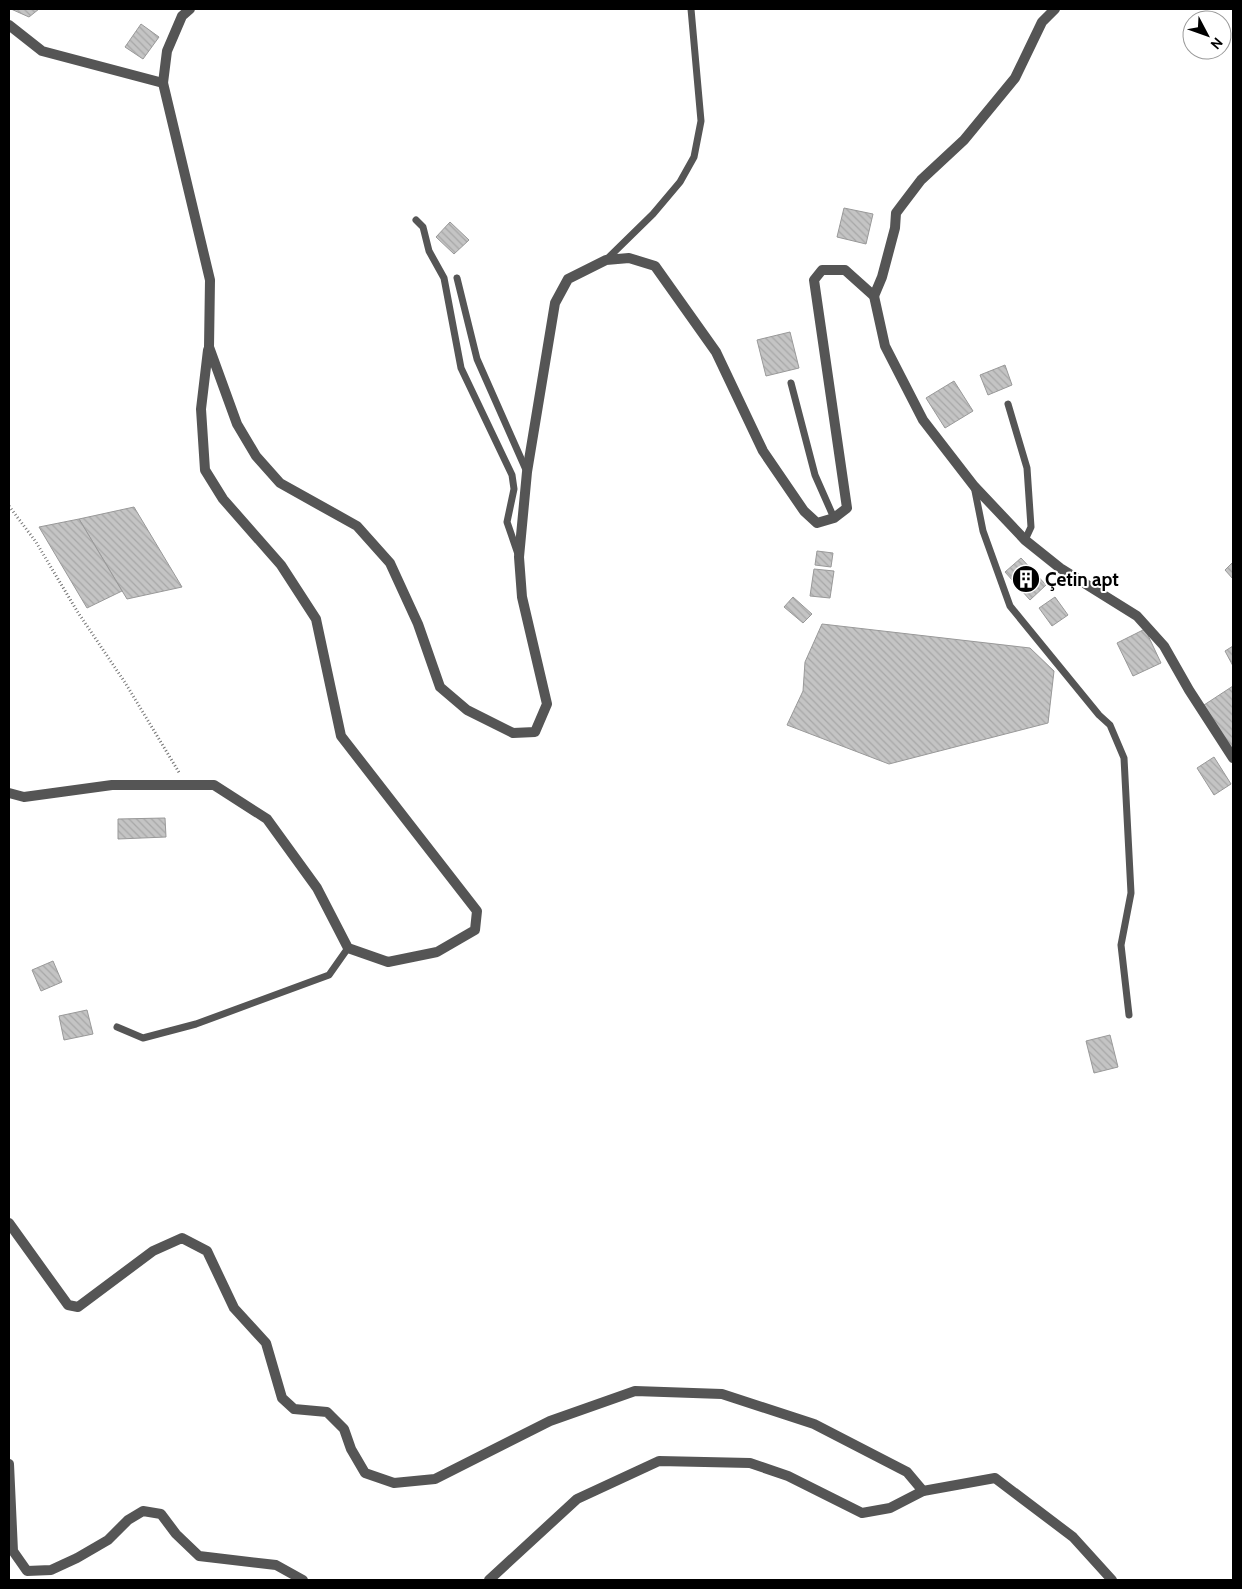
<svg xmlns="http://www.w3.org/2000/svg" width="1242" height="1589" font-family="Cabin,sans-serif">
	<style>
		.building { fill: url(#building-back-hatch); stroke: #999 }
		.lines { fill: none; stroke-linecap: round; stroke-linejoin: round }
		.path { stroke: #777; stroke-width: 3; stroke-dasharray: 1 2.5; stroke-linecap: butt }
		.service { stroke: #555; stroke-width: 7 }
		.minor { stroke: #555; stroke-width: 10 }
		.labels { text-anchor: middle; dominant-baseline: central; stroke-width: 4; stroke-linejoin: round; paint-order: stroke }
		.poi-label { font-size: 19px; font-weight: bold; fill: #000; stroke: #fff; text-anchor: start }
	</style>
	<defs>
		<pattern id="building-back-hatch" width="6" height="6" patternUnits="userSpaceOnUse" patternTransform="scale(1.25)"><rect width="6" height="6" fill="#c4c4c4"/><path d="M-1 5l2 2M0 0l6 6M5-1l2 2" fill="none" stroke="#a7a7a7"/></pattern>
	</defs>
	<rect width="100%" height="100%" fill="#fff"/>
	<g class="building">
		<path d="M11 9H39L29 17Z"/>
		<path d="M141 24 159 37 143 59 125 47Z"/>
		<path d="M844 208 873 214 866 244 837 237Z"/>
		<path d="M450 222 469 240 454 254 436 237Z"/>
		<path d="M790 332 799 368 766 376 757 340Z"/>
		<path d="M1005 365 1012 385 988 395 980 375Z"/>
		<path d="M954 381 973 411 945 428 926 398Z"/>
		<path d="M134 507 182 587 127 599 79 519Z"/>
		<path d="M79 519 122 591 87 608 39 527Z"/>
		<path d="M817 551 833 553 831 567 815 565Z"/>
		<path d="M1021 558 1046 585 1030 600 1005 572Z"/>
		<path d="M1233 562V579L1225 570Z"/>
		<path d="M814 569 834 571 830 598 810 596Z"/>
		<path d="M793 597 812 614 803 623 784 607Z"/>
		<path d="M1055 597 1068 615 1052 626 1039 608Z"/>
		<path d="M822 624 1030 648 1054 671 1048 723 889 764 787 725 803 691 805 662Z"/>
		<path d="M1145 629 1161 663 1133 676 1117 643Z"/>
		<path d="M1233 646V666L1225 651Z"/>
		<path d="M1233 686V746L1231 748 1204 705Z"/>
		<path d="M1214 757 1231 784 1214 795 1197 768Z"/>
		<path d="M165 818 166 837 118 839V819Z"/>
		<path d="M53 961 62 982 41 991 32 970Z"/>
		<path d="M87 1010 93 1034 64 1040 59 1016Z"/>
		<path d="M1110 1035 1118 1067 1094 1073 1086 1041Z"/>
	</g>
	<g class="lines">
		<path class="path" d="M9 506 36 542 77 611 126 684 180 774"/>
		<g class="service">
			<path d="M416 220 423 227 429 251 444 278 461 368 512 475 514 489 507 522 518 554"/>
			<path d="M606 260 653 214 680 182 694 157 701 121 691 9"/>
			<path d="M457 278 477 359 527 472"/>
			<path d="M791 383 815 475 834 518"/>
			<path d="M1008 404 1027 468 1031 527 1025 540"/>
			<path d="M974 486 983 531 1010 606 1099 715 1110 725 1124 758 1131 893 1121 945 1129 1015"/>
			<path d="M117 1027 143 1038 196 1024 329 975 348 948"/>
		</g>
		<g class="minor">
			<path d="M9 25 42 51 163 83 210 280 209 347 237 424 256 456 280 483 357 526 390 563 418 624 440 687 467 710 513 733 535 732 547 704 522 597 519 557 527 472 555 303 568 279 606 260 629 258 655 266 716 352 763 451 804 511 817 523 834 518 847 508 814 280 822 270H845L874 296 885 346 923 420 974 486 1025 540 1060 568 1137 616 1164 646 1189 690 1233 758"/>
			<path d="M163 83 167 51 182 16 190 9"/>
			<path d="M874 296 882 277 895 228 896 213 902 205 921 180 964 140 1015 78 1042 22 1055 9"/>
			<path d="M9 793 24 797 112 785H214L267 819 317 888 348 948 388 962 437 952 475 930 477 911 341 736 316 619 281 565 223 499 205 470 201 409 208 350"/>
			<path d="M9 1223 68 1305 78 1307 153 1251 182 1238 207 1251 234 1308 266 1343 282 1398 294 1409 327 1412 344 1429 351 1449 365 1473 394 1483 435 1479 550 1421 635 1391 722 1394 814 1424 907 1472 923 1491 890 1508 862 1513 788 1476 750 1463 659 1461 577 1499 489 1580"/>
			<path d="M9 1464 13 1551 27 1571 51 1570 77 1558 108 1540 128 1520 143 1511 161 1514 176 1534 199 1556 276 1565 303 1580"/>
			<path d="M923 1491 995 1478 1073 1537 1112 1580"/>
		</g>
	</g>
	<defs>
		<symbol id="building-disc" viewBox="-11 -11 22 22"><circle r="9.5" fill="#000" stroke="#fff"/><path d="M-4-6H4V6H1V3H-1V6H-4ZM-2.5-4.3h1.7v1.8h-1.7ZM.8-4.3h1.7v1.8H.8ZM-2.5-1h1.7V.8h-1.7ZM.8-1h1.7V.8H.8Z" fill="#fff"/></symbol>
	</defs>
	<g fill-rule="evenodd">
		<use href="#building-disc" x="1010" y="563" width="32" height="32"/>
	</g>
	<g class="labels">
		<g class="poi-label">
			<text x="1045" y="579">Çetin apt</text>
		</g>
	</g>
	<rect width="1242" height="1589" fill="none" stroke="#000000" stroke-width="20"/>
	<g transform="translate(1207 35) rotate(131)"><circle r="24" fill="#ffffff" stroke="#999999"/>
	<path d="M0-4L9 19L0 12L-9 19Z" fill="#000000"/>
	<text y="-8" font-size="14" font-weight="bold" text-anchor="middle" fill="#000000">N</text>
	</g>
</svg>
